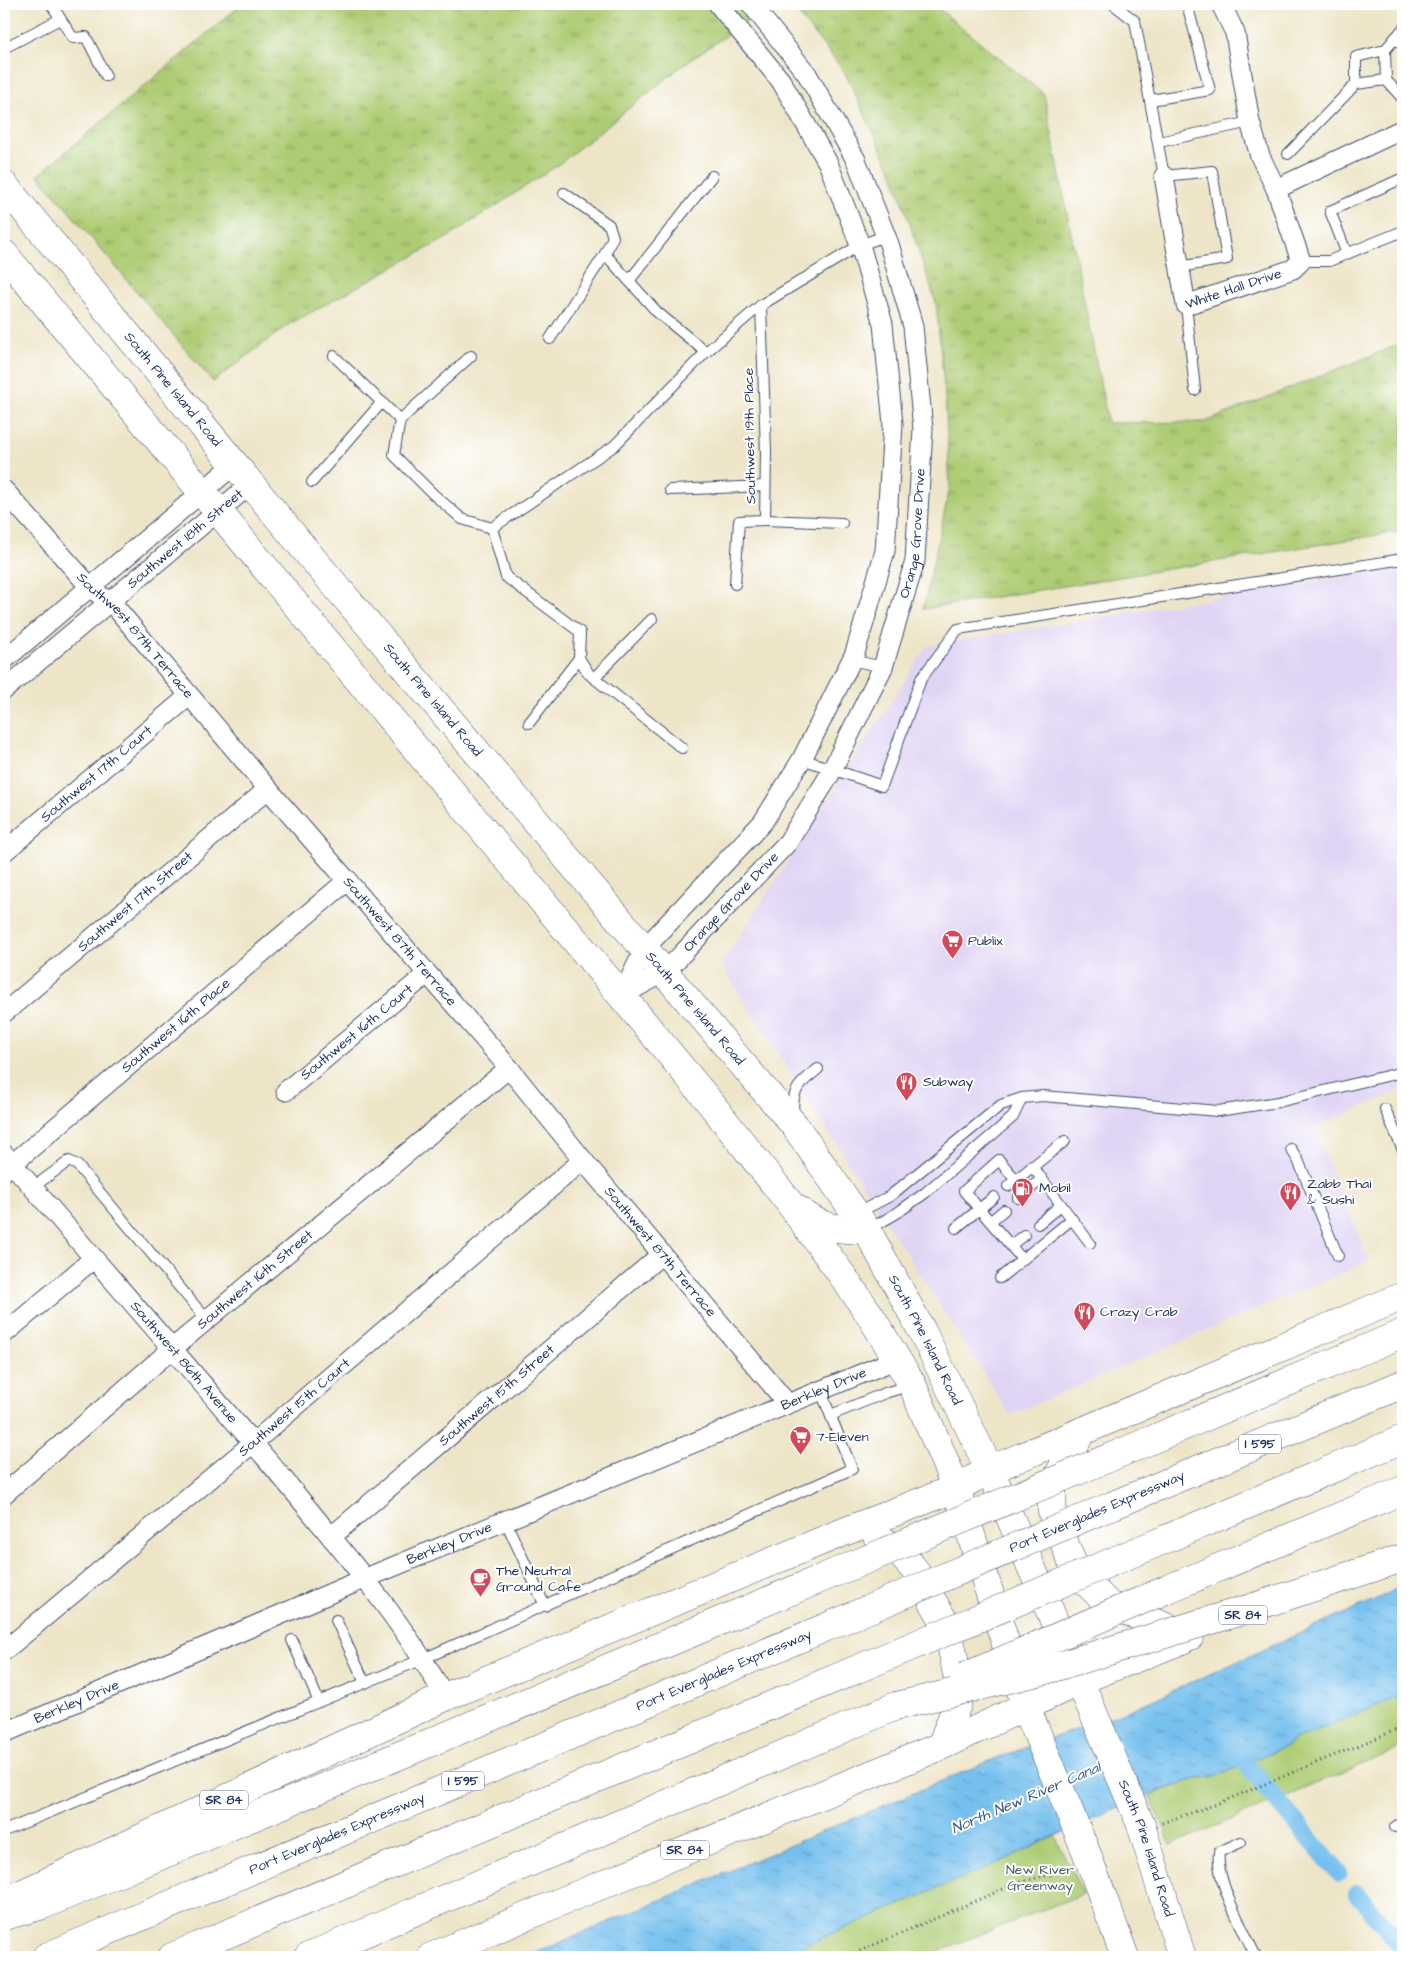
<svg xmlns="http://www.w3.org/2000/svg" width="1407" height="1961" font-family="'Architects Daughter',sans-serif">
	<style>
		.built { fill: #e0d4f4 }
		.grass { fill: url(#grass-tufts); stroke: #647e68 }
		.park { fill: #adcc73; stroke: #647e68 }
		.water { fill: url(#water-ripples); stroke: #4878a6 }
		.lines { fill: none; stroke-linecap: round; stroke-linejoin: round }
		.canal { stroke: #75c0ee; stroke-width: 18 }
		.lane-casing { stroke: #3b4a6e; stroke-width: 12 }
		.street-casing { stroke: #3b4a6e; stroke-width: 21 }
		.secondary-casing { stroke: #3b4a6e; stroke-width: 29 }
		.primary-casing { stroke: #3b4a6e; stroke-width: 29 }
		.highway-casing { stroke: #3b4a6e; stroke-width: 29 }
		.path { stroke: #3b4a6e; stroke-width: 3; stroke-dasharray: 1 4; stroke-linecap: butt }
		.lane { stroke: #fff; stroke-width: 10 }
		.street { stroke: #fff; stroke-width: 19 }
		.secondary { stroke: #fff; stroke-width: 28 }
		.primary { stroke: #fff; stroke-width: 28 }
		.highway { stroke: #fff; stroke-width: 28 }
		.highway-bridge-casing { stroke: #3b4a6e; stroke-width: 29; stroke-linecap: butt }
		.highway-bridge { stroke: #fff; stroke-width: 28 }
		.labels { text-anchor: middle; dominant-baseline: central; stroke-width: 4; stroke-linejoin: round; paint-order: stroke }
		.shield { fill: #fff; stroke: #5f6d8e; stroke-width: 1 }
		.shield-label { font-size: 12px; font-weight: bold; fill: #1b2f5e }
		.street-label { font-size: 14px; fill: #1b2f5e; stroke: #fff }
		.poi-label { font-size: 14px; fill: #1b2f5e; stroke: #fff; text-anchor: start }
		.park-label { font-size: 14px; fill: #475e64; stroke: #fff }
		.water-label { font-size: 15px; font-style: italic; fill: #365a89; stroke: #fff }
	</style>
	<defs>
		<pattern id="grass-tufts" width="24" height="20" patternUnits="userSpaceOnUse" patternTransform="scale(1.25)"><rect width="24" height="20" fill="#adcc73"/><path d="M3 7l-1-3M5 7V3M7 7l1-3M15 17l-1-3M17 17v-4M19 17l1-3" fill="none" stroke="#8ca662"/></pattern>
		<pattern id="water-ripples" width="26" height="14" patternUnits="userSpaceOnUse" patternTransform="scale(1.25)"><rect width="26" height="14" fill="#75c0ee"/><path d="M2 4q2-2 4 0t4 0M15 11q2-2 4 0t4 0" fill="none" stroke="#5f9cc4"/></pattern>
	</defs>
	<rect width="100%" height="100%" fill="#fff"/>
	<filter id="ink" filterUnits="userSpaceOnUse"><feTurbulence type="fractalNoise" baseFrequency=".02" numOctaves="2"/><feDisplacementMap in="SourceGraphic" scale="10" xChannelSelector="R" yChannelSelector="G"/><feConvolveMatrix kernelMatrix="1 2 1 2 8 2 1 2 1" color-interpolation-filters="sRGB"/></filter>
	<filter id="wash" filterUnits="userSpaceOnUse"><feTurbulence type="fractalNoise" baseFrequency=".0096" numOctaves="4" result="noise"/><feDisplacementMap in="SourceGraphic" scale="20" xChannelSelector="R" yChannelSelector="G"/><feGaussianBlur stdDeviation="1.12" result="paint"/><feColorMatrix in="noise" values="0 0 0 0 0 0 0 0 0 0 0 0 0 0 0 0 0 1.4 0 .05"/><feComposite in="paint" operator="in"/></filter>
	<g filter="url(#wash)">
		<rect width="100%" height="100%" fill="#eee5c8"/>
		<path class="built" d="M1403 567V1089L1314 1128 1369 1261 1010 1415 721 965 927 646Z"/>
		<g class="grass">
			<path d="M242 4H773L687 62 559 164 452 235 288 325 213 382 38 175Z"/>
			<path d="M790 4H933L1044 94 1108 423 1205 422 1403 343V531L923 609 950 487 945 396 936 303 894 176 844 71Z"/>
		</g>
		<g class="park">
			<path d="M1403 1695V1747L1171 1845 1149 1795 1193 1780 1215 1776 1286 1746 1296 1739Z"/>
			<path d="M1055 1836 1083 1894 923 1957H777L1023 1852Z"/>
		</g>
		<path class="water" d="M1403 1587V1695L1296 1739 1286 1746 1215 1776 1193 1780 1158 1791 1041 1842 1023 1852 777 1957H526L989 1761 1130 1710Z"/>
		<g class="lines">
			<g class="canal">
				<path d="M1230 1745 1339 1873"/>
				<path d="M1357 1894 1403 1948"/>
			</g>
		</g>
	</g>
	<g filter="url(#ink)">
		<g class="lines">
			<defs>
				<g id="lane">
					<path d="M51 4 73 38 86 37 106 76"/>
					<path d="M1113 4 1135 21 1164 176 1212 171 1227 259 1179 267"/>
					<path d="M1395 38 1403 45"/>
					<path d="M4 48 60 19"/>
					<path d="M1385 50 1403 29"/>
					<path d="M1356 84V57L1385 50 1386 80"/>
					<path d="M1151 100 1210 90 1187 4"/>
					<path d="M1159 142 1250 122"/>
					<path d="M1288 154 1356 84 1386 80 1403 99"/>
					<path d="M564 193 609 225 613 237 605 254"/>
					<path d="M1347 254 1330 211 1403 178"/>
					<path d="M1301 261H1329L1403 231"/>
					<path d="M629 281 712 176"/>
					<path d="M761 305 766 452 765 520 842 523"/>
					<path d="M1186 305 1195 390"/>
					<path d="M550 339 605 254 657 312 706 352"/>
					<path d="M334 356 400 420 394 455 433 494 462 519 492 528"/>
					<path d="M400 420 471 356"/>
					<path d="M312 482 382 402"/>
					<path d="M670 490 765 486"/>
					<path d="M492 528 614 446 706 352 761 305 860 245 885 236"/>
					<path d="M492 528 506 577 580 632 579 658 589 674 682 748"/>
					<path d="M735 584 739 521 765 520"/>
					<path d="M851 660 883 667"/>
					<path d="M594 678 652 619"/>
					<path d="M529 723 579 658"/>
					<path d="M802 759 882 786 921 679 958 629 1403 559"/>
					<path d="M1385 1109 1403 1150"/>
					<path d="M794 1115C790 1091 800 1083 818 1069"/>
					<path d="M1291 1149 1298 1160 1338 1256"/>
					<path d="M1016 1180 999 1160 964 1191 1022 1259"/>
					<path d="M1008 1186 1065 1141"/>
					<path d="M32 1188 69 1161 77 1165 207 1320"/>
					<path d="M1018 1198 1042 1179"/>
					<path d="M857 1209 869 1207 890 1196 1001 1105 1022 1098 1043 1096 1218 1111 1278 1102 1403 1072"/>
					<path d="M1072 1219 1090 1243"/>
					<path d="M991 1221 1004 1210"/>
					<path d="M1038 1224 1061 1205"/>
					<path d="M956 1228 994 1197"/>
					<path d="M868 1230 897 1213 925 1193 1013 1117 1022 1098"/>
					<path d="M1011 1245 1024 1235"/>
					<path d="M1000 1278 1072 1219 1032 1166"/>
					<path d="M831 1415 885 1393 911 1385"/>
					<path d="M505 1520 545 1606"/>
					<path d="M336 1620 365 1683"/>
					<path d="M292 1640 319 1702"/>
					<path d="M1395 1827 1403 1821"/>
					<path d="M4 1831 423 1659 852 1469 820 1389"/>
					<path d="M1241 1842 1219 1852C1215 1881 1244 1930 1256 1957"/>
				</g>
				<g id="street">
					<path id="s1" d="M1164 176 1186 305 1293 269 1301 261 1276 189 1260 156 1250 122 1235 33 1221 4"/>
					<path d="M1276 189 1403 129"/>
					<path id="s2" d="M4 490 90 587 117 609 268 789 509 1068 583 1160 787 1403"/>
					<path d="M4 660 235 464"/>
					<path id="s3" d="M4 690 252 483"/>
					<path id="s4" d="M4 852 189 696"/>
					<path id="s5" d="M622 995 665 972 788 842 829 776 883 667 915 561 923 429 913 326 889 244 856 160 807 74 751 4"/>
					<path d="M622 995 645 948 763 822 802 759 855 653 885 551 893 424 883 324 860 245 828 163 781 81 718 4"/>
					<path id="s6" d="M4 1013 268 789"/>
					<path id="s7" d="M286 1091 427 974"/>
					<path id="s8" d="M4 1154C97 1263 193 1371 285 1481 342 1550 401 1618 445 1697"/>
					<path id="s9" d="M4 1171 348 880"/>
					<path d="M4 1334 93 1259"/>
					<path id="s10" d="M4 1494 173 1348 509 1068"/>
					<path id="s11" d="M331 1537 662 1254"/>
					<path id="s12" d="M4 1651 253 1443 583 1160"/>
					<path id="s13" d="M4 1733 366 1578 897 1359"/>
				</g>
				<g id="secondary">
					<path id="s14" d="M4 185 311 557 795 1126 867 1230 922 1331 990 1470 1141 1825 1182 1957"/>
					<path d="M4 254 704 1095 788 1201 842 1275 870 1315 912 1384 956 1488 1026 1707 1085 1849 1125 1957"/>
					<path d="M797 1209C824 1230 835 1229 867 1230"/>
				</g>
				<g id="primary">
					<path d="M1082 1431 1064 1464 1052 1489V1512L1076 1572 1109 1605 1190 1636"/>
					<path d="M877 1536 899 1552 914 1569 948 1628 959 1685 957 1705 941 1746"/>
					<path d="M4 1902 445 1697 836 1535 956 1488 990 1470 1403 1296"/>
					<path d="M431 1957 560 1902 941 1746 1086 1678 1182 1640"/>
				</g>
				<g id="highway">
					<path d="M1130 1449 1403 1333"/>
					<path d="M1116 1504 1403 1384"/>
					<path d="M1140 1550 1403 1439"/>
					<path d="M1168 1589 1403 1490"/>
					<path d="M4 1916 43 1905 839 1571"/>
					<path id="s15" d="M46 1957 881 1604"/>
					<path d="M172 1957 898 1652"/>
					<path d="M308 1957 896 1706"/>
				</g>
			</defs>
			<use href="#lane" class="lane-casing"/>
			<use href="#street" class="street-casing"/>
			<use href="#secondary" class="secondary-casing"/>
			<use href="#primary" class="primary-casing"/>
			<use href="#highway" class="highway-casing"/>
			<g class="path">
				<path d="M1162 1823 1214 1805 1403 1727"/>
				<path d="M846 1957 1017 1883 1072 1869"/>
			</g>
			<use href="#lane" class="lane"/>
			<use href="#street" class="street"/>
			<use href="#secondary" class="secondary"/>
			<use href="#primary" class="primary"/>
			<use href="#highway" class="highway"/>
			<defs>
				<g id="highway-bridge">
					<path d="M839 1571 1130 1449"/>
					<path d="M881 1604 1116 1504"/>
					<path d="M898 1652 1140 1550"/>
					<path d="M964 1677 1168 1589"/>
					<path d="M896 1706 1039 1672 1248 1609 1403 1558"/>
				</g>
			</defs>
			<use href="#highway-bridge" class="highway-bridge-casing"/>
			<use href="#highway-bridge" class="highway-bridge"/>
		</g>
	</g>
	<defs>
		<symbol id="supermarket-pin" viewBox="-11 -11 22 30"><path d="M0 17L-7.5 6A9.5 9.5 0 1 1 7.5 6Z" fill="#d1495b" stroke="#fff"/><path d="M-6-5.5h2.5l.6 2H6L4.5 2H-2.5L-4.4-4H-6ZM-1.5 3.2a1.3 1.3 0 1 0 .1 0ZM3 3.2a1.3 1.3 0 1 0 .1 0Z" fill="#fff"/></symbol>
		<symbol id="restaurant-pin" viewBox="-11 -11 22 30"><path d="M0 17L-7.5 6A9.5 9.5 0 1 1 7.5 6Z" fill="#d1495b" stroke="#fff"/><path d="M-5-6h1v4h1v-4h1v4h1v-4h1v5L-1.5 .5V6h-2V.5L-5-1ZM5-6V6H3V1.5H1.5Q1.5-4 5-6Z" fill="#fff"/></symbol>
		<symbol id="fuel-pin" viewBox="-11 -11 22 30"><path d="M0 17L-7.5 6A9.5 9.5 0 1 1 7.5 6Z" fill="#d1495b" stroke="#fff"/><path d="M-5.5-6h7V0h2V4h1.3V-2.5L3-4.5l.8-.8L6-3V5H2.5V1h-1V6h-7ZM-4.2-4.7v3.2H.2V-4.7Z" fill="#fff"/></symbol>
		<symbol id="cafe-pin" viewBox="-11 -11 22 30"><path d="M0 17L-7.5 6A9.5 9.5 0 1 1 7.5 6Z" fill="#d1495b" stroke="#fff"/><path d="M-5.5-4.5H6V0H3Q3 3.5 0 3.5H-2.5Q-5.5 3.5-5.5 0ZM3-3.2v2h1.7v-2ZM-6 4.5H4V6H-6Z" fill="#fff"/></symbol>
	</defs>
	<g fill-rule="evenodd">
		<use href="#supermarket-pin" x="940" y="928" width="25" height="34"/>
		<use href="#restaurant-pin" x="894" y="1070" width="25" height="34"/>
		<use href="#fuel-pin" x="1010" y="1176" width="25" height="34"/>
		<use href="#restaurant-pin" x="1278" y="1180" width="25" height="34"/>
		<use href="#restaurant-pin" x="1072" y="1300" width="25" height="34"/>
		<use href="#supermarket-pin" x="788" y="1424" width="25" height="34"/>
		<use href="#cafe-pin" x="468" y="1566" width="25" height="34"/>
	</g>
	<g class="labels">
		<g class="shield">
			<rect x="1239" y="1434.5" width="42" height="19" rx="4"/>
			<rect x="1219" y="1605.5" width="48" height="19" rx="4"/>
			<rect x="442" y="1771.5" width="42" height="19" rx="4"/>
			<rect x="200" y="1790.5" width="48" height="19" rx="4"/>
			<rect x="661" y="1840.5" width="48" height="19" rx="4"/>
		</g>
		<g class="shield-label">
			<text x="1260" y="1444">I 595</text>
			<text x="1243" y="1615">SR 84</text>
			<text x="463" y="1781">I 595</text>
			<text x="224" y="1800">SR 84</text>
			<text x="685" y="1850">SR 84</text>
		</g>
		<g class="street-label">
			<text stroke="none"><textPath href="#s1" startOffset="181">White Hall Drive</textPath></text>
			<text stroke="none"><textPath href="#s14" startOffset="265">South Pine Island Road</textPath></text>
			<text transform="translate(750 436) rotate(-91)">Southwest 19th Place</text>
			<text stroke="none"><textPath href="#s5" startOffset="565">Orange Grove Drive</textPath></text>
			<text stroke="none"><textPath href="#s3" startOffset="236">Southwest 18th Street</textPath></text>
			<text stroke="none"><textPath href="#s2" startOffset="196">Southwest 87th Terrace</textPath></text>
			<text stroke="none"><textPath href="#s14" startOffset="670">South Pine Island Road</textPath></text>
			<text stroke="none"><textPath href="#s4" startOffset="121">Southwest 17th Court</textPath></text>
			<text stroke="none"><textPath href="#s6" startOffset="172">Southwest 17th Street</textPath></text>
			<text stroke="none"><textPath href="#s5" startOffset="145">Orange Grove Drive</textPath></text>
			<text stroke="none"><textPath href="#s2" startOffset="601">Southwest 87th Terrace</textPath></text>
			<text stroke="none"><textPath href="#s14" startOffset="1075">South Pine Island Road</textPath></text>
			<text stroke="none"><textPath href="#s9" startOffset="225">Southwest 16th Place</textPath></text>
			<text stroke="none"><textPath href="#s7" startOffset="92">Southwest 16th Court</textPath></text>
			<text stroke="none"><textPath href="#s2" startOffset="1006">Southwest 87th Terrace</textPath></text>
			<text stroke="none"><textPath href="#s10" startOffset="330">Southwest 16th Street</textPath></text>
			<text stroke="none"><textPath href="#s14" startOffset="1480">South Pine Island Road</textPath></text>
			<text stroke="none"><textPath href="#s8" startOffset="275">Southwest 86th Avenue</textPath></text>
			<text stroke="none"><textPath href="#s13" startOffset="889">Berkley Drive</textPath></text>
			<text stroke="none"><textPath href="#s11" startOffset="218">Southwest 15th Street</textPath></text>
			<text stroke="none"><textPath href="#s12" startOffset="379">Southwest 15th Court</textPath></text>
			<text transform="translate(1097 1512) rotate(-23)">Port Everglades Expressway</text>
			<text stroke="none"><textPath href="#s13" startOffset="484">Berkley Drive</textPath></text>
			<text stroke="none"><textPath href="#s15" startOffset="736">Port Everglades Expressway</textPath></text>
			<text stroke="none"><textPath href="#s13" startOffset="79">Berkley Drive</textPath></text>
			<text stroke="none"><textPath href="#s15" startOffset="316">Port Everglades Expressway</textPath></text>
			<text stroke="none"><textPath href="#s14" startOffset="2035">South Pine Island Road</textPath></text>
		</g>
		<g class="poi-label">
			<text x="968" y="941">Publix</text>
			<text x="923" y="1082">Subway</text>
			<text x="1307" y="1184">Zabb Thai<tspan x="1307" dy="16">&amp; Sushi</tspan></text>
			<text x="1039" y="1188">Mobil</text>
			<text x="1100" y="1312">Crazy Crab</text>
			<text x="816" y="1437">7-Eleven</text>
			<text x="496" y="1571">The Neutral<tspan x="496" dy="16">Ground Cafe</tspan></text>
		</g>
		<g class="park-label">
			<text x="1040" y="1870">New River<tspan x="1040" dy="16">Greenway</tspan></text>
		</g>
		<g class="water-label">
			<text transform="translate(1026 1798) rotate(-23)">North New River Canal</text>
		</g>
	</g>
	<rect width="1407" height="1961" fill="none" stroke="#fff" stroke-width="20"/>
</svg>
